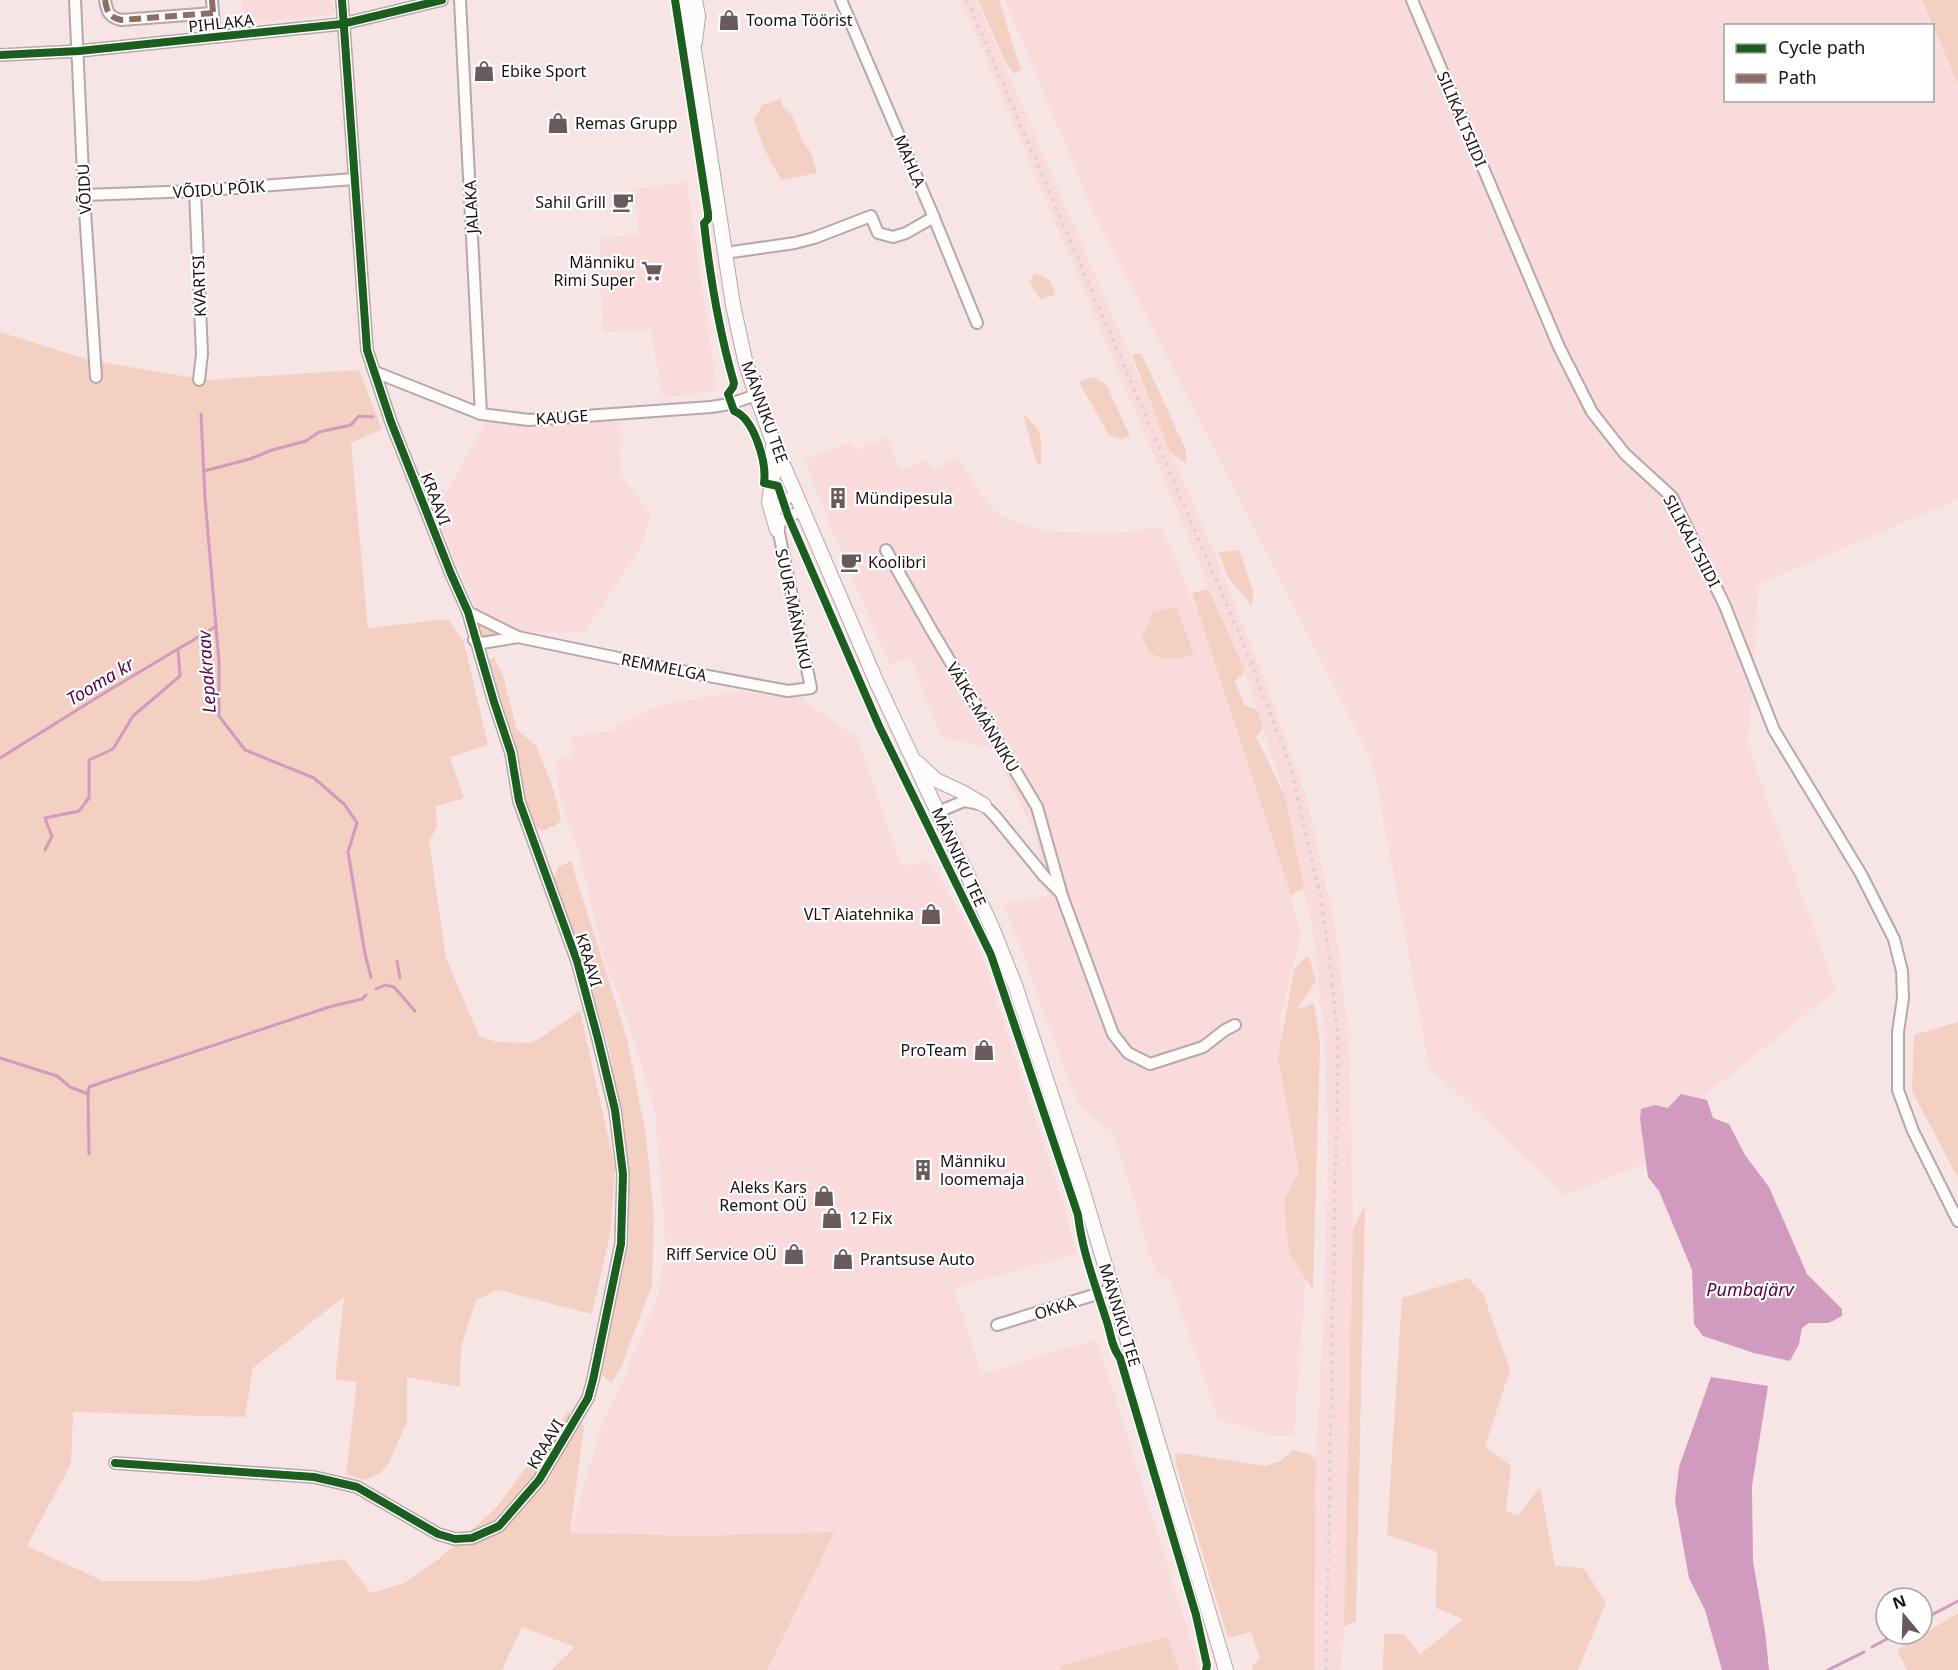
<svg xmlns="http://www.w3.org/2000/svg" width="1958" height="1670" font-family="'Noto Sans',sans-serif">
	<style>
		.built { fill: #f9dbdc; fill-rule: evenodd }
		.green { fill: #f3d0c2 }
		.water { fill: #d09bbe }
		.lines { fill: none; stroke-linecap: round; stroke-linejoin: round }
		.stream { stroke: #d09bbe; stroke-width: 3 }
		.street-casing { stroke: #b6a8a9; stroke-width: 14 }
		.secondary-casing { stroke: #b6a8a9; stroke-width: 16 }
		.street { stroke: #fefbfb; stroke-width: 10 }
		.secondary { stroke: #fefbfb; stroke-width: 14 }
		.rail { stroke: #d7d1d2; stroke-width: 3; stroke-dasharray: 3 6; stroke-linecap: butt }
		.quiet { stroke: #8d6e63; stroke-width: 6; stroke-dasharray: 12 6; stroke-linecap: butt }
		.cycleway-casing { stroke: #fff; stroke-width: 11 }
		.cycleway { stroke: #1b5e20; stroke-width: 8 }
		.labels { text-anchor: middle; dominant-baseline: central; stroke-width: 4.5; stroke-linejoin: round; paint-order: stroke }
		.poi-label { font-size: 16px; fill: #1c1112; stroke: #fff; text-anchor: start }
		.street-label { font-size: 16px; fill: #1c1112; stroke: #fff }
		.water-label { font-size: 18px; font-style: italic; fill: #590149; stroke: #fff }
	</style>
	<rect width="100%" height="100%" fill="#f7e5e6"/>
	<g class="built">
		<path d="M241 0H333L334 15 243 24Z"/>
		<path d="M961 0H976L1020 101 1211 545 1261 670 1306 796 1336 931 1349 1039 1353 1229 1344 1626 1341 1670H1314L1316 1459 1324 1308 1328 1161 1325 1040 1313 932 1285 796 1245 671Z"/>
		<path d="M1005 0H1922L1958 84V499L1759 584 1748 747 1836 990 1703 1097 1641 1165 1565 1195 1429 1067 1373 763 1092 209ZM1726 26H1932V100H1726Z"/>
		<path d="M687 182 717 391 663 398 651 330 603 332 599 239 639 234 634 189Z"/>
		<path d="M493 409 620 423 621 475 651 514 642 545 584 633 482 632 475 606 435 513Z"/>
		<path d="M887 437 900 470 928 459 932 469 959 458 980 493 997 513 1023 525 1046 531 1109 534 1161 527 1180 569 1250 744 1301 935 1279 1023 1314 1172 1294 1435 1276 1436 1218 1420 1170 1279 1156 1274 1114 1134 1078 1105 1004 904 1047 895 1036 836 993 750 940 736 911 657 890 665 833 533 804 460 850 442 855 451Z"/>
		<path d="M741 691 801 698 857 738 902 866 930 861 979 946 1062 1200 1077 1254 954 1288 981 1374 1097 1339 1200 1670H767L835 1533 700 1536 570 1533 604 1418 620 1387 657 1297 664 1260 665 1236 655 1112 631 1030 603 956 581 860 560 799 555 760 573 757 571 737 609 731 660 705Z"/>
	</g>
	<g class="green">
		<path d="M978 0H999L1021 70 1013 73 1004 59Z"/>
		<path d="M1922 0H1958V84Z"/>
		<path d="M781 99 782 106 792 115 801 138 811 153 817 173 781 180C769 158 761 144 754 120L762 105Z"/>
		<path d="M1035 273 1050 280 1055 295 1040 299 1033 289 1030 280Z"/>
		<path d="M0 332 89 360 206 380 359 370 382 429 351 443 368 628 448 619 464 643 488 745 450 757 464 798 436 806 437 827 429 841 446 958 479 1036 497 1042 532 1043 580 1011 615 1167 610 1234 592 1314 498 1290 476 1300 461 1347 460 1387 407 1377V1422L389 1462 379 1474 364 1480 346 1474 357 1382 335 1379 344 1297 253 1368 245 1417 73 1412 71 1464 27 1546 103 1581H195L344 1559 371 1593 405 1583 440 1558 495 1509 568 1412 584 1426 570 1533 700 1536 835 1532 767 1670H551L575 1647 522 1627 502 1670H0Z"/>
		<path d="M1141 353 1186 450V463L1170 452 1132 355Z"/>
		<path d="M1092 377 1106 384 1130 436 1121 439 1109 435 1079 382Z"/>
		<path d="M1023 414C1044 430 1042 439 1041 464L1037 465Z"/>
		<path d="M1239 550 1253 591 1252 606 1227 576 1219 552Z"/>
		<path d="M1209 589 1245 671 1235 681 1245 706 1257 709 1263 728 1256 737 1285 796 1304 888 1291 895 1192 593Z"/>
		<path d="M1176 607 1194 654C1168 661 1150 664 1142 634L1146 630 1152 612Z"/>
		<path d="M473 616 497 631 496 633 481 638Z"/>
		<path d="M494 657 503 676 517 730 537 747 554 791 561 819 558 824 543 831 530 823 523 801 514 744 494 693 488 660Z"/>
		<path d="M571 861 627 1039 646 1135 654 1217 652 1285 621 1368 611 1383 602 1375 605 1348 629 1243V1167L609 1048 588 977 556 890 554 878 558 867Z"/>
		<path d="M1309 957 1316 981 1297 1010 1314 1003 1320 1042 1313 1290 1289 1253 1284 1202 1299 1171 1278 1058 1294 970 1303 959Z"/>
		<path d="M1958 1022V1178L1912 1091 1914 1035Z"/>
		<path d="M1365 1206 1356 1622 1344 1626 1353 1229Z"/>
		<path d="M1468 1278 1483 1294 1510 1370 1485 1446 1511 1466 1506 1511 1518 1516 1540 1487 1555 1566 1584 1568 1606 1603 1578 1670H1383L1384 1634H1404L1420 1655 1463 1619 1436 1608 1437 1552 1387 1535 1402 1298Z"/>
		<path d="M1292 1450 1309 1454 1316 1459 1314 1670H1252L1253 1665 1260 1658 1251 1632 1228 1638 1176 1465 1175 1455 1180 1453 1266 1466 1281 1461Z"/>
		<path d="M1958 1613V1670H1907L1897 1650Z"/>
		<path d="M1167 1637 1179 1670H1062L1059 1666Z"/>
	</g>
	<g class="water">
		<path d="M1681 1094 1707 1100 1713 1118 1729 1124 1745 1155 1769 1187 1807 1274 1842 1309V1316L1829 1323H1809L1802 1328 1799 1344 1790 1361 1754 1353 1703 1336 1694 1324 1692 1270 1659 1191 1648 1177 1640 1119 1641 1109 1655 1105 1668 1108Z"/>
		<path d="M1711 1377 1768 1386 1752 1486 1753 1561 1765 1631 1769 1670H1722L1705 1610 1689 1578 1675 1501 1679 1467Z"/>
	</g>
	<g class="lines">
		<g class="stream">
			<path d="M201 414 205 498 219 662V716L245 750 314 778 345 805 357 823 348 852 365 954 371 977"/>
			<path d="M204 471 250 459 272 450 306 441 319 432 351 425 359 416 373 417"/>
			<path d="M0 758 106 692 215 627"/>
			<path d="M45 850 52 836 45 818 79 811 89 798V760L113 749 133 716 180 676 178 649"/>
			<path d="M397 961 400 978"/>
			<path d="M376 989 385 985 394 987 415 1011"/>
			<path d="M0 1058 57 1076 70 1087 88 1094 89 1087 109 1080 329 1007 362 999 366 995"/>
			<path d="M88 1094 89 1154"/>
			<path d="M1922 1620 1958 1601"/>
			<path d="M1872 1647 1896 1634"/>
			<path d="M1828 1670 1864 1652"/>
		</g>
		<defs>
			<g id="street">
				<path d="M75 0 84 195 96 377"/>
				<path d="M105 0C107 12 109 17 121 20L213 13"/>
				<path d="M212 0 215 37"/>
				<path d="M460 0 481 414"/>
				<path d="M841 0 932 213 977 323"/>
				<path d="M1412 0 1559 347 1592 412 1625 454 1672 497 1725 606 1774 730 1861 874 1894 939 1902 971 1903 998 1898 1032V1090L1913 1131 1958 1221"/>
				<path d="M0 55 79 51 342 24 442 0"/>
				<path d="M195 191 202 354 199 380"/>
				<path d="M84 195 195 191 354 179"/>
				<path d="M725 253 795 243 814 238 871 216 878 233 893 237 906 233 934 217"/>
				<path d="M375 372 481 414 529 420 711 407 730 404 756 395"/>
				<path d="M777 530 782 520 803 510"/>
				<path d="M886 550 932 631 1037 807 1061 892"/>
				<path d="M468 612 518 637"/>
				<path d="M474 640 482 643 518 637 666 668 788 691 811 688 775 514C777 502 786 499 796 495"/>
				<path d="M938 812 964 801 984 805 995 816 1044 876 1061 893 1113 1034 1128 1053 1150 1064 1203 1047 1225 1030 1235 1025"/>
				<path d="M997 1325 1113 1289"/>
				<path d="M115 1463 314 1477 357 1487 438 1534 455 1539 472 1538 499 1526 539 1480 588 1398 593 1380 621 1244 623 1174 615 1110 598 1039 577 961 519 801 511 753 494 702 468 612 451 574 391 422 367 350 342 0"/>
			</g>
			<g id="secondary">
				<path d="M682 0 685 19 694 50 733 305 745 360 756 395 772 439 877 683 991 925 1015 985 1082 1188 1226 1670"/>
				<path d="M695 0 698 16 695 42"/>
				<path d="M773 447 774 468 769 502 777 530"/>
				<path d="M918 763 936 780 962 792 984 805"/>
			</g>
		</defs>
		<use href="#street" class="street-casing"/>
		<use href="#secondary" class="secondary-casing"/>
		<use href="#street" class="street"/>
		<use href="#secondary" class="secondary"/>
		<path class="rail" d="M967 0 1244 645 1290 765 1321 900 1330 962 1338 1039 1326 1670"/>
		<g class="quiet">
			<path d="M105 0C107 12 109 17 121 20L213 13"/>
			<path d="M212 0 215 37"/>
		</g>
		<defs>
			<g id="cycleway">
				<path d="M675 0 708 213V219L704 223C710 277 719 331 734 383L733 387 728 394 734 411C754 418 767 463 764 483L778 486 788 516 879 726 991 955 1078 1215C1082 1251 1095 1284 1106 1319 1111 1333 1111 1346 1120 1358L1196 1615 1207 1665 1206 1670"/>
				<path d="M0 55 79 51 342 24 442 0"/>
				<path d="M115 1463 314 1477 357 1487 438 1534 455 1539 472 1538 499 1526 539 1480 588 1398 593 1380 621 1244 623 1174 615 1110 598 1039 577 961 519 801 511 753 494 702 468 612 451 574 391 422 367 350 342 0"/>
			</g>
		</defs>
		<use href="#cycleway" class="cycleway-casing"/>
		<use href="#cycleway" class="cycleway"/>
	</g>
	<defs>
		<symbol id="shop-bare" viewBox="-9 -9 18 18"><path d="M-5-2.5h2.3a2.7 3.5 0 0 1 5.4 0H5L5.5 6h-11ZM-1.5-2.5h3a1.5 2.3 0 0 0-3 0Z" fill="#695b5c" stroke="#fff" stroke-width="2.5" paint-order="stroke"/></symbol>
		<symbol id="cafe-bare" viewBox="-9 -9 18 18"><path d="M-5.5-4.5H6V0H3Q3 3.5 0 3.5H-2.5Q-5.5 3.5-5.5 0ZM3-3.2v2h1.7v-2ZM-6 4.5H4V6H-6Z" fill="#695b5c" stroke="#fff" stroke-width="2.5" paint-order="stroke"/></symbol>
		<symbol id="supermarket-bare" viewBox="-9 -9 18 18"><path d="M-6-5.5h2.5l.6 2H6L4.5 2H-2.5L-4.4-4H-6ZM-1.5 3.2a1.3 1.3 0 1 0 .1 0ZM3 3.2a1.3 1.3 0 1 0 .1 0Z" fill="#695b5c" stroke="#fff" stroke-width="2.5" paint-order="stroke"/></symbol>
		<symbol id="building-bare" viewBox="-9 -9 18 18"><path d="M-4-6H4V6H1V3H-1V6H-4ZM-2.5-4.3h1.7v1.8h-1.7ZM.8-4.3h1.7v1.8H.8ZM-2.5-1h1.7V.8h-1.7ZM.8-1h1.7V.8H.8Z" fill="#695b5c" stroke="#fff" stroke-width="2.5" paint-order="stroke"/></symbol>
	</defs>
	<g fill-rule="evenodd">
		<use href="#shop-bare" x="714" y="5" width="30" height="30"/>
		<use href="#shop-bare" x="469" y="56" width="30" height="30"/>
		<use href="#shop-bare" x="543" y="108" width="30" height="30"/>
		<use href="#cafe-bare" x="608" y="187" width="30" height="30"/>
		<use href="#supermarket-bare" x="637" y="256" width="30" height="30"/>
		<use href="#building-bare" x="823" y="483" width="30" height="30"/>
		<use href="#cafe-bare" x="836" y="547" width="30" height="30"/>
		<use href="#shop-bare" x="916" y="899" width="30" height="30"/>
		<use href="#shop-bare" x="969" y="1035" width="30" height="30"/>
		<use href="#building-bare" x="908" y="1155" width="30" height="30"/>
		<use href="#shop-bare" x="809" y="1181" width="30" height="30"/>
		<use href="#shop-bare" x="817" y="1203" width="30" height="30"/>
		<use href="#shop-bare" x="779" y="1239" width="30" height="30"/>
		<use href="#shop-bare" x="828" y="1244" width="30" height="30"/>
	</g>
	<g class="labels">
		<g class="poi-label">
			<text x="746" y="20">Tooma Töörist</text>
			<text x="501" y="71">Ebike Sport</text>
			<text x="575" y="123">Remas Grupp</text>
			<text x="606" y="202" text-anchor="end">Sahil Grill</text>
			<text x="635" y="262" text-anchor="end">Männiku<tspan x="635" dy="18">Rimi Super</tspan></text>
			<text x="855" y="498">Mündipesula</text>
			<text x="868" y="562">Koolibri</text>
			<text x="914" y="914" text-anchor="end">VLT Aiatehnika</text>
			<text x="967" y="1050" text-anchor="end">ProTeam</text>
			<text x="940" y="1161">Männiku<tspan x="940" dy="18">loomemaja</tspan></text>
			<text x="807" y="1187" text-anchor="end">Aleks Kars<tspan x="807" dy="18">Remont OÜ</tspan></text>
			<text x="849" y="1218">12 Fix</text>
			<text x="777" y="1254" text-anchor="end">Riff Service OÜ</text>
			<text x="860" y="1259">Prantsuse Auto</text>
		</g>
		<g class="street-label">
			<text transform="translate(221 23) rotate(-6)">PIHLAKA</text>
			<text transform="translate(1462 119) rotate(67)">SILIKALTSIIDI</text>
			<text transform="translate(910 161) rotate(67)">MAHLA</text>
			<text transform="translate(84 189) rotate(-93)">VÕIDU</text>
			<text transform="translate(219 189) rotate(-4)">VÕIDU PÕIK</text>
			<text transform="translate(471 207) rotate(-93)">JALAKA</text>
			<text transform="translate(199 286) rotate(-92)">KVARTSI</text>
			<text transform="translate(765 412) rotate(70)">MÄNNIKU TEE</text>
			<text transform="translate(562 417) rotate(-4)">KAUGE</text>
			<text transform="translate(436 499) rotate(69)">KRAAVI</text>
			<text transform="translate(1692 541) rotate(62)">SILIKALTSIIDI</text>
			<text transform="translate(794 609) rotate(78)">SUUR-MÄNNIKU</text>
			<text transform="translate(664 667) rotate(11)">REMMELGA</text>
			<text transform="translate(983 717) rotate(59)">VÄIKE-MÄNNIKU</text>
			<text transform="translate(959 857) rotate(65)">MÄNNIKU TEE</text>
			<text transform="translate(589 960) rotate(73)">KRAAVI</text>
			<text transform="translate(1055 1308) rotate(-17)">OKKA</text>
			<text transform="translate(1120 1315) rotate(73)">MÄNNIKU TEE</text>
			<text transform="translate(545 1444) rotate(-59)">KRAAVI</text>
		</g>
		<g class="water-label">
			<text transform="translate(206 672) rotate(-94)">Lepakraav</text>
			<text transform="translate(100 681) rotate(-31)">Tooma kr</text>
			<text x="1750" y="1289">Pumbajärv</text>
		</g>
	</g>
	<rect x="1724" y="24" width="210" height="78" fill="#ffffff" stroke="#a4a0a0" stroke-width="1.5"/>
	<rect x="1736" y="44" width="30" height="9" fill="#1b5e20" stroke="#a4a0a0" stroke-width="1.5"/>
	<text x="1778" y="54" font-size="18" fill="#1c1112">Cycle path</text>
	<rect x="1736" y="74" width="30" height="9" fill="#8d6e63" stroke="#a4a0a0" stroke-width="1.5"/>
	<text x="1778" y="84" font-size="18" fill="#1c1112">Path</text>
	<g transform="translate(1904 1616) rotate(341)"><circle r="28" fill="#ffffff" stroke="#a4a0a0" stroke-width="1.5"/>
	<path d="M0-4.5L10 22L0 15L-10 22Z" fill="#695b5c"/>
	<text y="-9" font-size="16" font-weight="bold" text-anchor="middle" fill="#1c1112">N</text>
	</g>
</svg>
